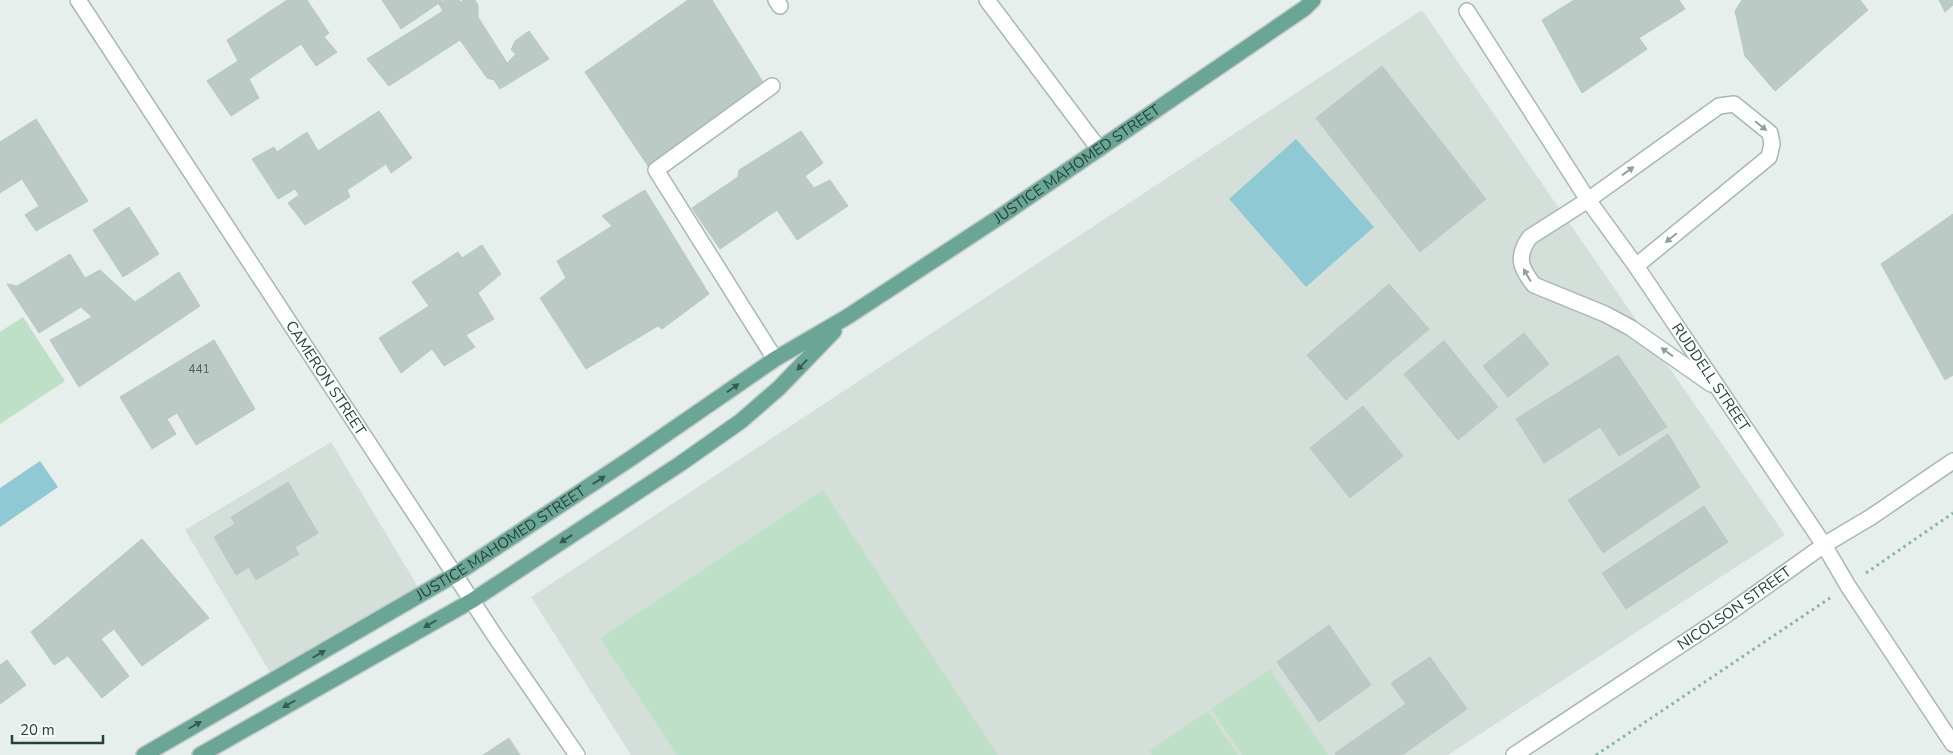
<svg xmlns="http://www.w3.org/2000/svg" width="1953" height="755" font-family="'Nunito Sans',sans-serif">
	<style>
		.built { fill: #d4dfda }
		.green { fill: #bfe0c8 }
		.water { fill: #8ec9d4 }
		.building { fill: #bbcac4; stroke: #b8c9c2 }
		.lines { fill: none; stroke-linecap: round; stroke-linejoin: round }
		.minor-casing { stroke: #a8b8b2; stroke-width: 18 }
		.major-casing { stroke: #c2cac8; stroke-width: 18 }
		.path { stroke: #86b3a5; stroke-width: 3; stroke-dasharray: 2.5 4; stroke-linecap: butt }
		.minor { stroke: #fff; stroke-width: 15 }
		.major { stroke: #6aa596; stroke-width: 15 }
		.oneway { fill: #92a09c }
		.oneway2 { fill: #365b51 }
		.labels { text-anchor: middle; dominant-baseline: central; stroke-width: 5; stroke-linejoin: round; paint-order: stroke }
		.number-label { font-size: 12px; fill: #4a645c }
		.street-label { font-size: 15px; fill: #24423a; stroke: #f7fbf9 }
	</style>
	<rect width="100%" height="100%" fill="#e6efeb"/>
	<g class="built">
		<path d="M1422 10 1785 535 1448 755H631L531 597Z"/>
		<path d="M331 442 421 592 275 681 185 530Z"/>
	</g>
	<g class="green">
		<path d="M23 317 65 381 0 424V332Z"/>
		<path d="M823 490 998 755H677L600 638Z"/>
		<path d="M1270 669 1328 755H1242L1211 709Z"/>
		<path d="M1208 711 1238 755H1152L1149 751Z"/>
	</g>
	<g class="water">
		<path d="M1296 139 1374 227 1306 287 1229 199Z"/>
		<path d="M40 461 58 487 0 527V488Z"/>
	</g>
	<g class="building">
		<path d="M287 0H307L329 33 324 37 337 52 316 66 301 44 249 79 259 98 231 116 207 81 238 61 227 40Z"/>
		<path d="M382 0H441L442 1 401 29Z"/>
		<path d="M446 0H458L461 2 463 0H475L478 5V17L507 63 516 54 511 50 515 41 529 31 549 59 500 89 494 80 487 78 460 40 389 86 367 59 443 11 438 3Z"/>
		<path d="M688 0H712L766 87 650 169 585 72Z"/>
		<path d="M1574 0H1679L1685 9 1639 38 1647 49 1582 93 1542 20Z"/>
		<path d="M1742 0H1860L1868 10 1775 91 1745 56 1735 11Z"/>
		<path d="M1939 0H1953V5L1945 12Z"/>
		<path d="M1382 66 1486 199 1420 252 1316 118Z"/>
		<path d="M379 111 412 158 391 173 386 164 347 190 350 197 305 225 288 203 299 195 295 189 278 199 252 159 274 147 277 152 307 132 318 151Z"/>
		<path d="M36 119 88 201 36 231 25 215 39 206 22 179 0 193V142Z"/>
		<path d="M801 131 823 163 805 176 814 188 830 180 848 206 797 240 777 210 720 249 692 208 738 177 739 170Z"/>
		<path d="M645 190 709 294 662 329 658 326 586 369 540 298 566 278 557 261 612 226 602 216Z"/>
		<path d="M129 207 159 254 123 277 93 230Z"/>
		<path d="M1953 214V375L1945 380 1881 264Z"/>
		<path d="M482 245 501 274 478 293 494 319 466 335 475 347 444 366 432 349 401 373 379 338 429 306 412 282 458 252 462 258Z"/>
		<path d="M70 254 85 278 100 270 135 302 179 272 200 306 79 387 50 340 92 317 81 307 39 333 7 284 17 286Z"/>
		<path d="M1389 284 1429 329 1346 400 1307 355Z"/>
		<path d="M1524 333 1549 364 1508 397 1483 366Z"/>
		<path d="M214 340 255 409 196 445 177 413 167 419 176 434 152 449 120 397Z"/>
		<path d="M1444 341 1498 407 1458 440 1404 374Z"/>
		<path d="M1618 355 1667 427 1619 456 1600 427 1544 463 1516 419Z"/>
		<path d="M1363 406 1403 456 1350 498 1310 448Z"/>
		<path d="M1668 434 1700 487 1603 553 1568 500 1624 464Z"/>
		<path d="M288 482 318 533 295 547 299 554 256 580 249 567 236 575 214 537 235 524 231 517Z"/>
		<path d="M1704 506 1728 542 1626 609 1602 573Z"/>
		<path d="M142 539 209 618 142 666 114 629 101 639 129 676 102 698 68 656 54 665 31 632Z"/>
		<path d="M1329 625 1371 685 1319 722 1277 662Z"/>
		<path d="M1430 657 1467 709 1402 755H1336L1335 753 1406 704 1391 683Z"/>
		<path d="M7 660 26 685 0 704V665Z"/>
		<path d="M509 738 520 755H483Z"/>
	</g>
	<g class="lines">
		<defs>
			<g id="minor">
				<path id="s1" d="M78 0 495 636 577 755"/>
				<path d="M776 0 780 6"/>
				<path d="M987 0 1099 149"/>
				<path id="s2" d="M1467 11 1588 200 1636 266 1824 545 1848 586 1953 744"/>
				<path d="M772 86 656 170 775 359"/>
				<path d="M1636 266 1769 157 1772 144 1770 133 1734 104 1719 106 1588 200 1530 237C1516 256 1520 268 1534 285L1605 314 1631 328 1711 384"/>
				<path id="s3" d="M1514 755 1726 615 1824 545 1871 517 1953 461"/>
			</g>
			<g id="major">
				<path id="s4" d="M144 755 456 574 633 457 775 359 847 317 998 218 1305 8 1313 0"/>
				<path d="M200 755 473 600 680 464 741 421 779 388 834 331"/>
			</g>
		</defs>
		<use href="#minor" class="minor-casing"/>
		<use href="#major" class="major-casing"/>
		<g class="path">
			<path d="M1866 573 1953 513"/>
			<path d="M1596 755 1830 598"/>
		</g>
		<use href="#minor" class="minor"/>
		<use href="#major" class="major"/>
	</g>
	<defs><path id="oneway-solid" d="M-6-.8H1V-3.2L6.5 0L1 3.2V.8H-6Z" transform="scale(1.25)"/></defs>
	<g class="oneway">
		<use href="#oneway-solid" transform="translate(1761 126) rotate(39)"/>
		<use href="#oneway-solid" transform="translate(1628 171) rotate(-36)"/>
		<use href="#oneway-solid" transform="translate(1671 238) rotate(141)"/>
		<use href="#oneway-solid" transform="translate(1527 275) rotate(-120)"/>
		<use href="#oneway-solid" transform="translate(1667 352) rotate(-144)"/>
	</g>
	<g class="oneway2">
		<use href="#oneway-solid" transform="translate(802 365) rotate(134)"/>
		<use href="#oneway-solid" transform="translate(733 388) rotate(-35)"/>
		<use href="#oneway-solid" transform="translate(599 480) rotate(-33)"/>
		<use href="#oneway-solid" transform="translate(566 539) rotate(147)"/>
		<use href="#oneway-solid" transform="translate(430 624) rotate(150)"/>
		<use href="#oneway-solid" transform="translate(319 654) rotate(-30)"/>
		<use href="#oneway-solid" transform="translate(289 704) rotate(150)"/>
		<use href="#oneway-solid" transform="translate(195 725) rotate(-30)"/>
	</g>
	<g class="labels">
		<g class="number-label">
			<text x="199" y="369">441</text>
		</g>
		<g class="street-label">
			<text stroke="none"><textPath href="#s4" startOffset="1105">JUSTICE MAHOMED STREET</textPath></text>
			<text stroke="none"><textPath href="#s2" startOffset="440">RUDDELL STREET</textPath></text>
			<text stroke="none"><textPath href="#s1" startOffset="452">CAMERON STREET</textPath></text>
			<text stroke="none"><textPath href="#s4" startOffset="415">JUSTICE MAHOMED STREET</textPath></text>
			<text stroke="none"><textPath href="#s3" startOffset="265">NICOLSON STREET</textPath></text>
		</g>
	</g>
	<path d="M12 735v8h91v-8" fill="none" stroke="#24423a" stroke-width="2.5"/>
	<text x="20" y="735" font-size="15" fill="#24423a" stroke="#f7fbf9" stroke-width="4" paint-order="stroke">20 m</text>
</svg>
